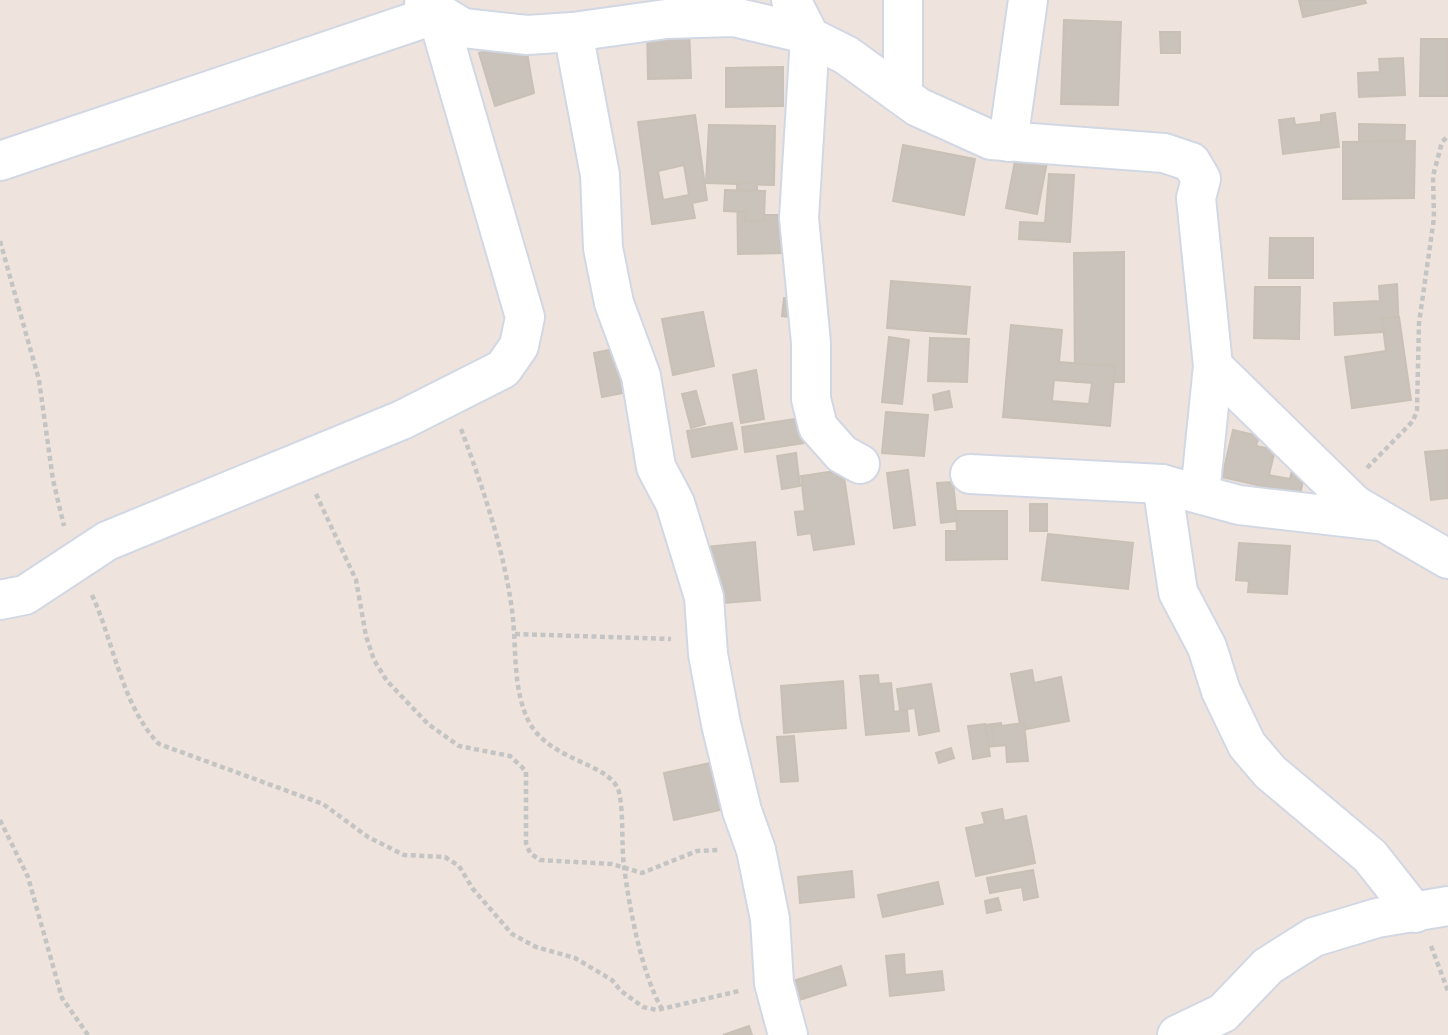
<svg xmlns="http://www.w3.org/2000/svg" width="1448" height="1035" font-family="Arial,sans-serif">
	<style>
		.building { fill: #c9c3bb; stroke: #c9c0b6; stroke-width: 2; fill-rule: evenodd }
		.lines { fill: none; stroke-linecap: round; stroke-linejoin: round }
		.minor-casing { stroke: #d2d7e4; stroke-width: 42 }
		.path { stroke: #c4c4c4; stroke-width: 4.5; stroke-dasharray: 5 3.5; stroke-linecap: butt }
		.minor { stroke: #fff; stroke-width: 38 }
	</style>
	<rect width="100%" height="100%" fill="#eee4dd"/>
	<g class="building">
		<path d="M1299 0H1365L1366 3 1303 17Z"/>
		<path d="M1064 20 1121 22 1118 105 1061 104Z"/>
		<path d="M689 27 691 78 648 79 647 29Z"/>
		<path d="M1160 32H1180V53H1161Z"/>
		<path d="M1421 39H1448V96H1420Z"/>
		<path d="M525 41 534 93 495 106 479 53Z"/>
		<path d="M1403 58 1405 95 1359 97 1358 73 1380 72 1379 59Z"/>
		<path d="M783 67V106L726 107V68Z"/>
		<path d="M1335 113 1339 147 1283 154 1279 120 1294 118 1295 125 1321 122V115Z"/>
		<path d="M695 115 707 200 692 203 695 218 652 224 638 122ZM684 165 689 195 663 200 658 171Z"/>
		<path d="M1359 124 1405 125 1403 175 1372 174 1373 148H1359Z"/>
		<path d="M709 125 775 126 774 185 706 183Z"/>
		<path d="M1415 141 1414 198 1343 199V142Z"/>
		<path d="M903 145 975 159 964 215 893 201Z"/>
		<path d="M1016 156 1047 162 1037 214 1006 208Z"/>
		<path d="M1049 174 1074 175 1070 242 1019 239 1020 222 1045 223Z"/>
		<path d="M757 182V215H786V253L738 254 737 183Z"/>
		<path d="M725 190 765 191 764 221H745L746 212 724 211Z"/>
		<path d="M1270 238H1313V278H1269Z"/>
		<path d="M1124 252V382H1075L1074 253Z"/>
		<path d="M891 281 970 287 966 334 887 328Z"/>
		<path d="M1397 284 1399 331 1335 335 1334 303 1380 301 1379 286Z"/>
		<path d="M1255 287H1300L1299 339 1254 338Z"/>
		<path d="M784 298 801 300 799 318 782 316Z"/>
		<path d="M703 312 714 366 673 375 662 319Z"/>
		<path d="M1399 317 1411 400 1352 408 1345 357 1386 351 1382 319Z"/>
		<path d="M1011 325 1062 330 1059 362 1115 366 1110 426 1003 417ZM1054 380 1092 383 1089 404 1052 401Z"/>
		<path d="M889 337 909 340 902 404 882 402Z"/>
		<path d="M930 338 969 339 967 382 928 381Z"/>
		<path d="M619 348 628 392 602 397 594 353Z"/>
		<path d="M756 370 764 419 741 423 733 375Z"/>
		<path d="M696 391 705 424 691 428 682 394Z"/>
		<path d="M949 391 952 407 935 410 933 395Z"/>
		<path d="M886 412 928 415 924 456 882 453Z"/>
		<path d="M802 418 805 443 745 452 742 427Z"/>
		<path d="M732 423 737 449 692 457 687 431Z"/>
		<path d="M1233 430 1259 436 1256 446 1275 450 1269 475 1290 479 1295 459 1307 462 1300 495 1222 477Z"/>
		<path d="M1448 450V498L1431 500 1425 452Z"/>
		<path d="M796 453 800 486 782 489 777 456Z"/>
		<path d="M843 470 854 544 814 550 811 533 798 535 795 512 805 511 801 476Z"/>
		<path d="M908 470 915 525 894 528 887 473Z"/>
		<path d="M953 482 957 521 941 523 937 483Z"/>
		<rect x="1030" y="504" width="17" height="27"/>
		<path d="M956 511H1007V559L946 560V531H957Z"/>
		<path d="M1048 534 1133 543 1128 589 1042 580Z"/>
		<path d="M755 542 760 600 711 604 706 547Z"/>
		<path d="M1239 543 1290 546 1287 594 1248 592 1249 581 1236 580Z"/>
		<path d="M1032 670 1034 683 1061 677 1069 721 1021 730 1011 674Z"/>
		<path d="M878 675 879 684 891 683 894 712 907 710 909 731 866 735 860 676Z"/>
		<path d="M843 681 846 728 784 733 781 686Z"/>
		<path d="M931 684 939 731 919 735 915 708 900 710 897 689Z"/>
		<path d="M1001 723 1004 745 978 748 976 726Z"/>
		<path d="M1024 723 1028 761 1007 762 1006 745 994 746 992 727Z"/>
		<path d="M985 724 990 756 973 759 968 726Z"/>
		<path d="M794 736 798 781 781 782 777 737Z"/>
		<path d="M951 748 954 758 939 763 936 753Z"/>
		<path d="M719 761 729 808 674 820 664 773Z"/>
		<path d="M1002 809 1004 821 1026 816 1035 863 976 876 966 828 985 824 982 813Z"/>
		<path d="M1033 870 1038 897 1024 900 1022 887 990 893 987 878Z"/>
		<path d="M852 871 854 897 800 903 798 877Z"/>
		<path d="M938 882 943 904 883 917 878 895Z"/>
		<path d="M998 898 1001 910 987 913 985 901Z"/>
		<path d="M904 954 905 975 942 971 944 990 890 996 886 956Z"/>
		<path d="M841 966 846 985 793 1002 787 983Z"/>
		<path d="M749 1026 752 1035H723Z"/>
	</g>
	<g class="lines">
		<defs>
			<g id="minor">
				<path d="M791 0 810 37 799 218 811 343V399L818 427 842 454 860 464"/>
				<path d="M903 0V95"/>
				<path d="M424 4 463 28 527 35 573 32 666 19 734 17 802 33 846 55 918 107 991 140 1164 153 1191 162 1201 179 1196 198 1213 366 1200 494"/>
				<path d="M573 32 600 175 603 248 614 303 641 376 656 467 675 503 704 597 708 654 721 724 742 811 756 850 770 919 774 983 788 1035"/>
				<path d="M1008 142 1028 0"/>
				<path d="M0 161 437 14 525 317 519 346 503 369 402 420 107 541 25 595 0 600"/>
				<path d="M1213 366 1355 505 1448 559"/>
				<path d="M970 474 1162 484 1239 505 1379 521"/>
				<path d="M1162 484 1178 592 1207 647 1221 691 1247 745 1270 772 1370 856 1415 913"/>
				<path d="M1177 1035 1223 1013 1268 966 1314 937 1377 918 1448 906"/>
			</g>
		</defs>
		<use href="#minor" class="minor-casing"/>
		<g class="path">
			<path d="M0 241 39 380 53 480 64 526"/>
			<path d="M461 429C482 485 502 544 511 603 517 638 512 680 525 713 543 763 610 760 619 792 624 815 621 843 624 866 629 907 642 975 662 1009"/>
			<path d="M1367 468 1413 421 1417 410 1419 323 1434 218 1433 176 1442 142 1448 136"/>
			<path d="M316 494 356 580 366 636 374 660 387 681 428 724 459 746 510 756 526 771V843L530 853 540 860 612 864 642 873 697 851 719 850"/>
			<path d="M92 595C114 643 122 706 159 744L323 804 368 837 404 855 445 857 459 866 473 889 512 934 536 947 575 958 612 980 621 991 643 1007 657 1010 739 991"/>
			<path d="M515 634 671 639"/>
			<path d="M0 820 28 877 62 998 88 1035"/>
			<path d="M1431 946 1448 991"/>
		</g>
		<use href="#minor" class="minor"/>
	</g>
</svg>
